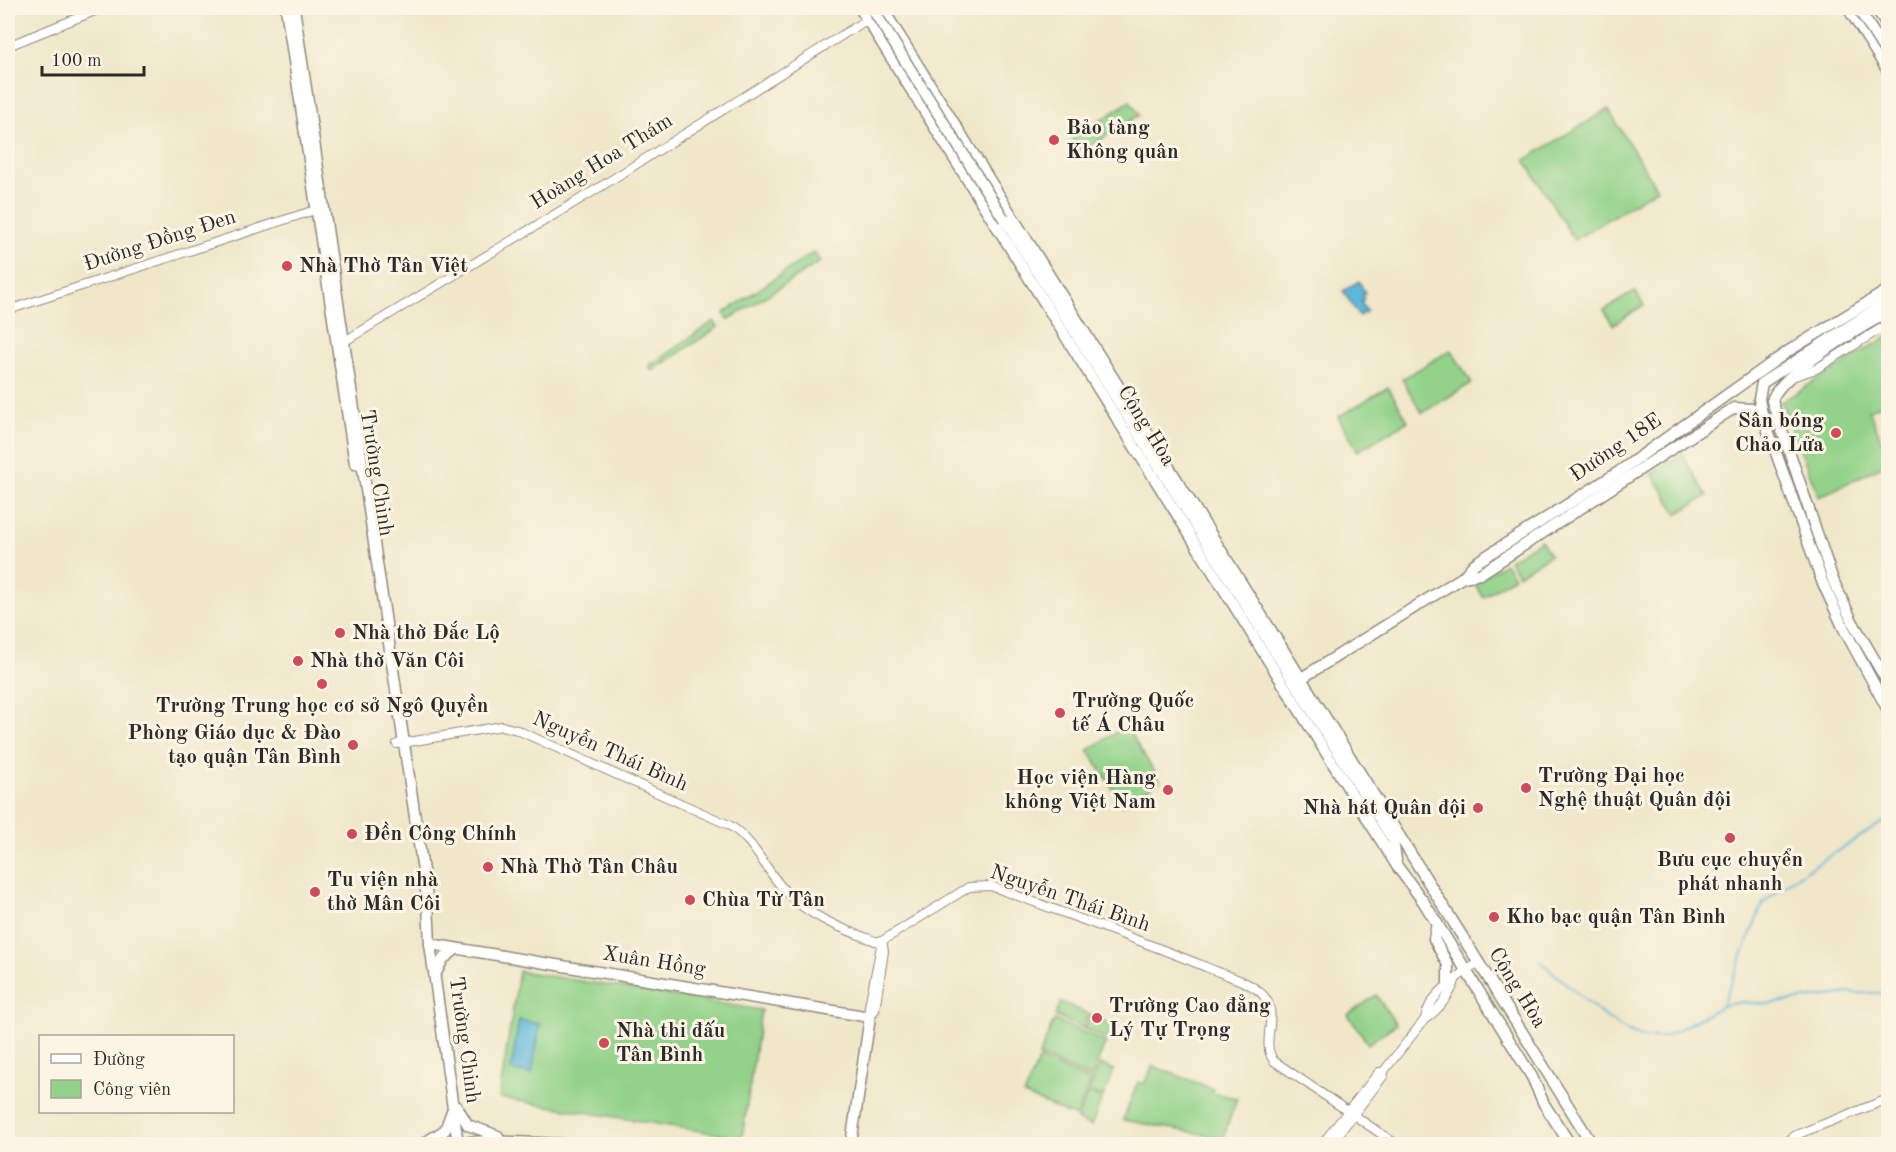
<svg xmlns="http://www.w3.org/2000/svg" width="1896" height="1152" font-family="'Old Standard TT',serif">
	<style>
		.green { fill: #92d289; stroke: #5e7e5a; stroke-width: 1.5 }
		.water { fill: #5eb7db; stroke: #447183; stroke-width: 1.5 }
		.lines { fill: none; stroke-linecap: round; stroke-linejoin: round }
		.stream { stroke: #5eb7db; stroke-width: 2 }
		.minor-casing { stroke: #8e897a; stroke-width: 10 }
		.major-casing { stroke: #8e897a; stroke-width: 13 }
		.minor { stroke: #fff; stroke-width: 8 }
		.major { stroke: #fff; stroke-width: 10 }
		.major-bridge-casing { stroke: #8e897a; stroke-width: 13; stroke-linecap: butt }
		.major-bridge { stroke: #fff; stroke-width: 10 }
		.poi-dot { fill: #d1495b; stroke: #fcf5e5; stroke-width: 2 }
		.labels { text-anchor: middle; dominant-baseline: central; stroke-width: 6; stroke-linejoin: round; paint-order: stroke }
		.poi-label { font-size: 21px; font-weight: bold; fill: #2b2b2b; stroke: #fcf5e5; text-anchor: start }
		.street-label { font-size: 21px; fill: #2b2b2b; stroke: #fcf5e5 }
	</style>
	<rect width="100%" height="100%" fill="#fcf5e5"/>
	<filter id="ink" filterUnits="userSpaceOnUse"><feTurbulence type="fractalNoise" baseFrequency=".0167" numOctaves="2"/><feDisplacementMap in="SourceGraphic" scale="12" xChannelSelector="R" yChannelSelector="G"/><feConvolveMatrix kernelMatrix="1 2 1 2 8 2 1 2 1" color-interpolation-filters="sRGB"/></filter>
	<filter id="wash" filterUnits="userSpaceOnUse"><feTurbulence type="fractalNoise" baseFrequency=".008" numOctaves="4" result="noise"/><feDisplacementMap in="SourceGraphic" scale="24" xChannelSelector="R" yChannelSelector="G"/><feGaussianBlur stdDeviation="1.35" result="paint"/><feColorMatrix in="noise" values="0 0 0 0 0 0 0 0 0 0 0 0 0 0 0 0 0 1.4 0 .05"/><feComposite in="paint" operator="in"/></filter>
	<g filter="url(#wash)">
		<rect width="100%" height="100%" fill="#f0e7c9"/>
		<g class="green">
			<path d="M1130 101 1139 115 1080 153 1072 139Z"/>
			<path d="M1608 109 1657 189 1574 240 1525 160Z"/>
			<path d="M814 252 820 262 728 320 724 313Z"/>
			<path d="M1635 291 1644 305 1613 325 1604 310Z"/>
			<path d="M714 321 718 327 652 371 649 366Z"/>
			<path d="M1888 336V402L1869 410 1888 456V463L1819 497 1781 402Z"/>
			<path d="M1451 350 1472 383 1422 413 1402 379Z"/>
			<path d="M1388 387 1408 421 1358 451 1338 417Z"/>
			<path d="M1682 454 1707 496 1677 514 1652 473Z"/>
			<path d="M1541 540 1550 555 1518 575 1509 560Z"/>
			<path d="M1505 563 1514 577 1483 597 1474 583Z"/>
			<path d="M1126 726 1160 781 1123 805 1088 750Z"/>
			<path d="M519 971 761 1010 742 1138 499 1098Z"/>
			<path d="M1376 995 1396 1024 1368 1044 1348 1015Z"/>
			<path d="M1061 1002 1088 1014 1082 1028 1055 1016Z"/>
			<path d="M1090 1015 1117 1027 1111 1040 1084 1029Z"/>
			<path d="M1054 1020 1106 1042 1091 1078 1039 1056Z"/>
			<path d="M1039 1059 1091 1081 1076 1117 1024 1095Z"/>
			<path d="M1100 1064 1114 1070 1103 1097 1089 1091Z"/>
			<path d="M1153 1066 1213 1089 1212 1093 1237 1098 1223 1138 1123 1120 1138 1082 1144 1084Z"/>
			<path d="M1088 1093 1102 1099 1091 1126 1077 1120Z"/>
		</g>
		<g class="water">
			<path d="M1359 281 1365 293 1362 295 1364 299 1361 302 1367 311 1359 316 1343 291Z"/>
			<path d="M519 1020 540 1024 532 1074 511 1070Z"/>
		</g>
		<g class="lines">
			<g class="stream">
				<path d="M1540 961 1605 1017 1629 1032 1643 1037H1665L1722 1006 1740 1002 1768 1004 1849 993H1888"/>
				<path d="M1722 1006 1763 903 1790 881 1888 819"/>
			</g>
		</g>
	</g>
	<g filter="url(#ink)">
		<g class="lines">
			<defs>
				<g id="minor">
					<path d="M8 46 102 8"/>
					<path d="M8 310 321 208"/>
					<path d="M340 344 592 192 868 19"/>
					<path d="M1795 376 1816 369 1888 324"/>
					<path d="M397 744 502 726 517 730 729 825C755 841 765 870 786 892 811 918 843 929 875 941H882L969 887 991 886C1063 913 1135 938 1206 967 1224 975 1250 981 1263 995 1281 1014 1259 1042 1274 1061L1396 1144"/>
					<path d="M870 1017 875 1010 884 951 882 941"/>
					<path d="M870 1017 869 1006 882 941"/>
					<path d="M1425 1019C1429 993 1459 977 1478 962"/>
					<path d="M1322 1144 1379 1072H1383L1425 1019C1437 1012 1451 994 1455 981"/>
					<path d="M1331 1144 1384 1075 1383 1072"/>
					<path d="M1784 1144 1796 1135 1888 1099"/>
				</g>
				<g id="major">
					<path d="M286 8 355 464"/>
					<path d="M294 8 428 904 430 944 458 1144"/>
					<path d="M860 8 1397 866 1423 901 1532 1077 1544 1104 1570 1144"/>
					<path d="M882 8 1592 1144"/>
					<path d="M1848 8 1888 71"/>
					<path d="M1876 8 1888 26"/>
					<path d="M1004 219 1393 840 1396 860"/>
					<path d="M1888 301 1762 383 1759 399 1762 414 1822 581 1843 627 1888 710"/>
					<path d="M1888 311C1863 328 1778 374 1772 401L1833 580 1852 621 1888 683"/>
					<path d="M1463 577 1474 564 1617 473 1790 350 1888 290"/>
					<path d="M1297 681 1463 577 1480 574 1734 408 1753 409 1762 414"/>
					<path d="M1437 923 1434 939 1448 965V983"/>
					<path d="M430 944 870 1017 851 1144"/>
					<path d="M435 975 443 959 456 949"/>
					<path d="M457 1107 468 1125 498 1136"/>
					<path d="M423 1144 445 1130 452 1111"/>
					<path d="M436 1144 489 1141 563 1144"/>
				</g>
			</defs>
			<use href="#minor" class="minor-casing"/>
			<use href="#major" class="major-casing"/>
			<use href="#minor" class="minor"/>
			<use href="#major" class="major"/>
			<defs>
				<g id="major-bridge">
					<path d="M872 8 1004 219"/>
					<path d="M1858 8 1888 56"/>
				</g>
			</defs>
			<use href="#major-bridge" class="major-bridge-casing"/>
			<use href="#major-bridge" class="major-bridge"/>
		</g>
	</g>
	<g class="poi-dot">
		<circle cx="1054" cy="140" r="6"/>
		<circle cx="287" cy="266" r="6"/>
		<circle cx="1836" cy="433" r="6"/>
		<circle cx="340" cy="633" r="6"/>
		<circle cx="298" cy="661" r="6"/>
		<circle cx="322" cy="684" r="6"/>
		<circle cx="1060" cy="713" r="6"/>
		<circle cx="353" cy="745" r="6"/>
		<circle cx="1526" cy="788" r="6"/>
		<circle cx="1168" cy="790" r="6"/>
		<circle cx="1478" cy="808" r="6"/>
		<circle cx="352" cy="834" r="6"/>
		<circle cx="1730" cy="838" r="6"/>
		<circle cx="488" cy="867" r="6"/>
		<circle cx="315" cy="892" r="6"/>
		<circle cx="690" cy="900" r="6"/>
		<circle cx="1494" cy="917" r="6"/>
		<circle cx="1097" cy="1018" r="6"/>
		<circle cx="604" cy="1043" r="6"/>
	</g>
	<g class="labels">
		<g class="poi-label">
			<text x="1066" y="128">Bảo tàng<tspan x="1066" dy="24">Không quân</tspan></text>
			<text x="299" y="266">Nhà Thờ Tân Việt</text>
			<text x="1824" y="421" text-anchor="end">Sân bóng<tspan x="1824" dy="24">Chảo Lửa</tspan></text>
			<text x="352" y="633">Nhà thờ Đắc Lộ</text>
			<text x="310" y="661">Nhà thờ Văn Côi</text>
			<text x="1072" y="701">Trường Quốc<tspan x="1072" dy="24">tế Á Châu</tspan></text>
			<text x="322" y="706" text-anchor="middle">Trường Trung học cơ sở Ngô Quyền</text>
			<text x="341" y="733" text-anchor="end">Phòng Giáo dục &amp; Đào<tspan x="341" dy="24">tạo quận Tân Bình</tspan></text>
			<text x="1538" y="776">Trường Đại học<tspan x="1538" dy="24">Nghệ thuật Quân đội</tspan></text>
			<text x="1156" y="778" text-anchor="end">Học viện Hàng<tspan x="1156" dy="24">không Việt Nam</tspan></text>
			<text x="1466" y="808" text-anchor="end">Nhà hát Quân đội</text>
			<text x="364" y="834">Đền Công Chính</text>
			<text x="1730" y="860" text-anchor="middle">Bưu cục chuyển<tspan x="1730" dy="24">phát nhanh</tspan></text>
			<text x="500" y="867">Nhà Thờ Tân Châu</text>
			<text x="327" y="880">Tu viện nhà<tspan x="327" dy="24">thờ Mân Côi</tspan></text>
			<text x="702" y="900">Chùa Từ Tân</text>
			<text x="1506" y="917">Kho bạc quận Tân Bình</text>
			<text x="1109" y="1006">Trường Cao đẳng<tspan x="1109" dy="24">Lý Tự Trọng</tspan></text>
			<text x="616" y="1031">Nhà thi đấu<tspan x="616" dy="24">Tân Bình</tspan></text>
		</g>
		<g class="street-label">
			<text transform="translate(602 162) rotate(-32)">Hoàng Hoa Thám</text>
			<text transform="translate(160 241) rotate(-18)">Đường Đồng Đen</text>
			<text transform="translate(1146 426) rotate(58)">Cộng Hòa</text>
			<text transform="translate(1616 448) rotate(-34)">Đường 18E</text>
			<text transform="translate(376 473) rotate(81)">Trường Chinh</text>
			<text transform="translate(610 752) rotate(24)">Nguyễn Thái Bình</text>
			<text transform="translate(1070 899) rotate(19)">Nguyễn Thái Bình</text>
			<text transform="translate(654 962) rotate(9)">Xuân Hồng</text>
			<text transform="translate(1517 988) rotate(58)">Cộng Hòa</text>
			<text transform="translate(464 1040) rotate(82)">Trường Chinh</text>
		</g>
	</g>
	<rect width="1896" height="1152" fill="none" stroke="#fcf5e5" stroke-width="30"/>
	<rect x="39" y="1035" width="195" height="78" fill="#fcf5e5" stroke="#a8a49b" stroke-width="1.5"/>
	<rect x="51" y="1054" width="30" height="9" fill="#ffffff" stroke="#a8a49b" stroke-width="1.5"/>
	<text x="93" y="1065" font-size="18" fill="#2b2b2b">Đường</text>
	<rect x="51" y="1080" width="30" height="18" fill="#92d289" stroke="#a8a49b" stroke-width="1.5"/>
	<text x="93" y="1095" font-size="18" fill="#2b2b2b">Công viên</text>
	<path d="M42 66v9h102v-9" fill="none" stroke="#2b2b2b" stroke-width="3"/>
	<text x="51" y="66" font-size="18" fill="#2b2b2b" stroke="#fcf5e5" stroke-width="4.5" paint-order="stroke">100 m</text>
</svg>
